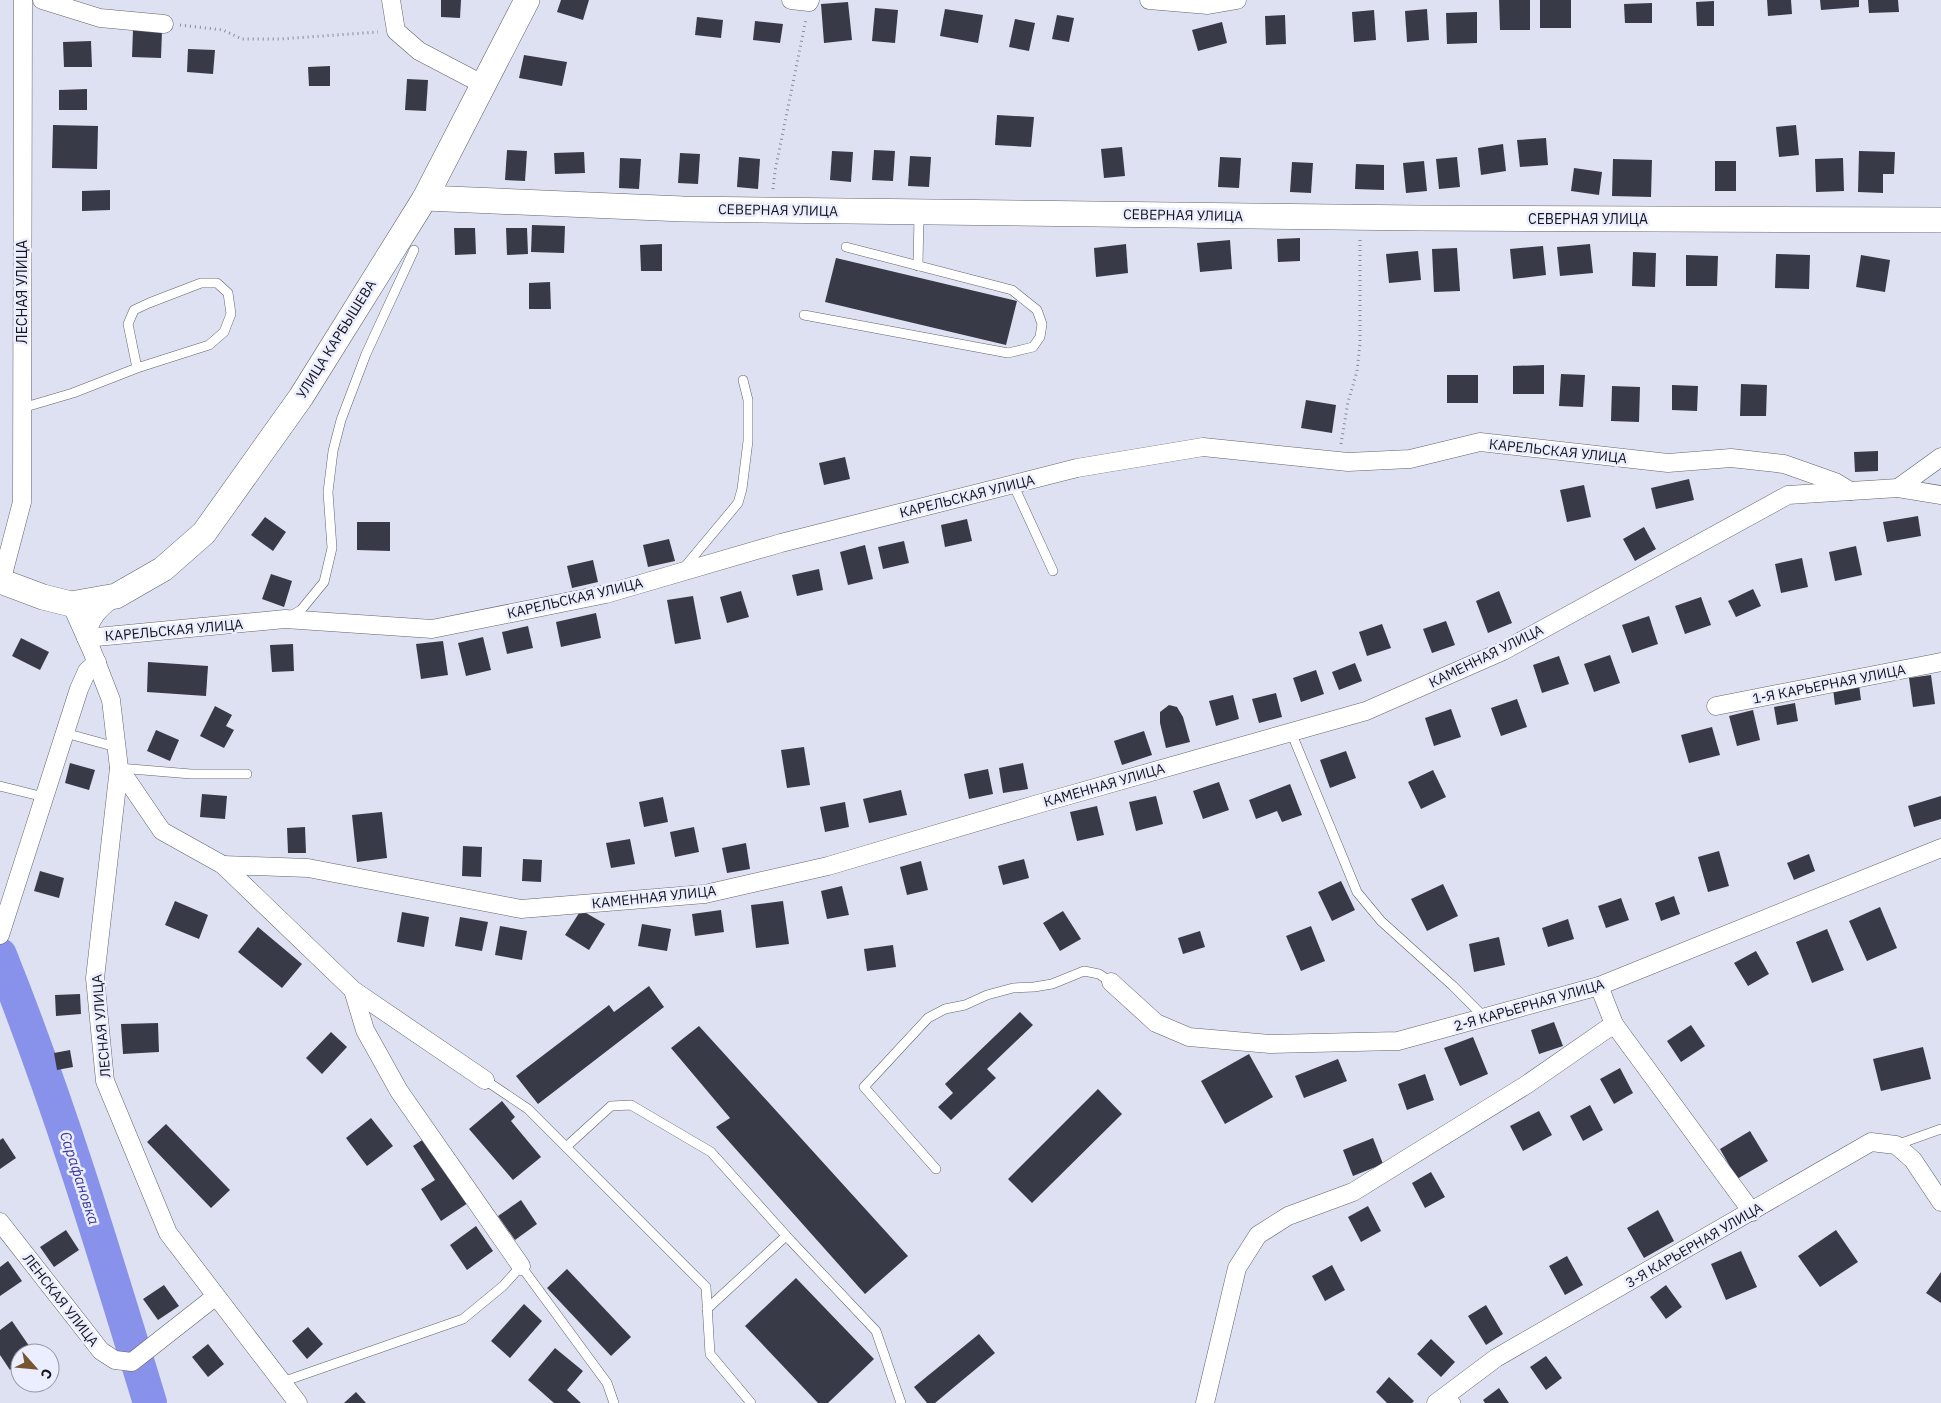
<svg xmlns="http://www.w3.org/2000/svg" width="1941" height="1403" font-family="'IBM Plex Sans',sans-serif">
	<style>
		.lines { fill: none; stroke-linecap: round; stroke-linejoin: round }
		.river { stroke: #8992ea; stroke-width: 34 }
		.building { fill: #383b47 }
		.service-casing { stroke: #616371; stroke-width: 10 }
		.minor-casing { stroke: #616371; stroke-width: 19 }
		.secondary-casing { stroke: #616371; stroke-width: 26 }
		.path { stroke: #898b97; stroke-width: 3; stroke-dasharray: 1 4; stroke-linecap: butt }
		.service { stroke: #fff; stroke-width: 9 }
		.minor { stroke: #fff; stroke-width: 18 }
		.secondary { stroke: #fff; stroke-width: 25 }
		.labels { text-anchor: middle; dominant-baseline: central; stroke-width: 5; stroke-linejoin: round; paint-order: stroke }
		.street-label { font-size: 14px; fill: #15161c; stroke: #ebeeff }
		.water-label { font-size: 15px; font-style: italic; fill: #3a379c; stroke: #ebeeff }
	</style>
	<rect width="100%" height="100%" fill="#dee1f1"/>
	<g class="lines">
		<path class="river" d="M0 955C59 1102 104 1252 150 1403"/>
	</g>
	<g class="building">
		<path d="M441 0H461L460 18 441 17Z"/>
		<path d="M561 0H589L583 20 557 12Z"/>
		<path d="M1499 0H1530V30H1500Z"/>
		<rect x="1540" y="0" width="31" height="28"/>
		<path d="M1767 0H1791L1792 14 1768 16Z"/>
		<path d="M1820 0H1859V7L1821 10Z"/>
		<path d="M1868 0H1898L1899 12 1869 13Z"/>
		<path d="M1714 1V26H1697L1696 2Z"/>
		<path d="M848 2 852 40 824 43 821 4Z"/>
		<path d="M1652 3V23H1625L1624 4Z"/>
		<path d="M875 8 898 10 895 43 872 41Z"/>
		<path d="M945 9 983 15 978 43 940 36Z"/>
		<path d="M1427 9 1429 40 1407 42 1405 11Z"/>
		<path d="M1374 10 1376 40 1354 42 1352 12Z"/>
		<path d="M1477 12V43L1447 44 1446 13Z"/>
		<path d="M1057 15 1074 18 1069 42 1052 39Z"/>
		<path d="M1285 15 1286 44 1266 45 1265 16Z"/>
		<path d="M697 17 723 20 721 38 695 35Z"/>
		<path d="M1015 19 1035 23 1029 51 1009 47Z"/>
		<path d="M755 21 783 24 780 43 753 40Z"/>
		<path d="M1222 22 1227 43 1198 51 1192 30Z"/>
		<path d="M133 30 162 31 161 58 132 57Z"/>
		<path d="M91 41 92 67H64L63 42Z"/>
		<path d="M188 49 215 50 213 74 187 72Z"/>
		<path d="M524 55 567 62 562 86 519 78Z"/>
		<path d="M330 66V86H309L308 67Z"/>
		<path d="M407 79 428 80 426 111 405 110Z"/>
		<path d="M87 89V110H59V90Z"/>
		<path d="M997 115 1034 117 1031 147 995 145Z"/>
		<path d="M53 125 98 126 97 169 52 168Z"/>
		<path d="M1796 125 1799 155 1779 157 1776 127Z"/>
		<path d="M1546 138 1548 165 1520 167 1517 140Z"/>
		<path d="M1503 144 1506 171 1481 175 1478 148Z"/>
		<path d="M1122 147 1125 176 1104 178 1101 149Z"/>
		<path d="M507 150 527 151 525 181 505 180Z"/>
		<path d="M874 150 895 151 893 181 872 180Z"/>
		<path d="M832 151 853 152 851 182 830 180Z"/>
		<path d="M1859 151 1895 152 1894 174H1883V193L1858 192Z"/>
		<path d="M584 152 585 173 555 174 554 153Z"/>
		<path d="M680 153 700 154 698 184 678 183Z"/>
		<path d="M910 156 931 157 929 187 908 186Z"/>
		<path d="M739 157 760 159 758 189 737 187Z"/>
		<path d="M1220 157 1241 158 1239 188 1218 187Z"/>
		<path d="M1457 157 1460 187 1439 189 1436 159Z"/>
		<path d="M620 158 641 159 639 189 619 188Z"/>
		<path d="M1843 158 1844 191 1816 192 1815 159Z"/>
		<path d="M1613 159 1652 160 1651 197 1612 196Z"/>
		<path d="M1424 161 1427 191 1406 193 1403 163Z"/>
		<rect x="1715" y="161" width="21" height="30"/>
		<path d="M1292 162 1313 163 1311 193 1290 192Z"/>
		<path d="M1356 164 1384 165V190L1355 189Z"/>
		<path d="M1574 168 1602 172 1599 195 1571 191Z"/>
		<path d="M110 190V210L82 211V191Z"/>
		<path d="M532 225 565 226 564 253 531 252Z"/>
		<path d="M454 228H475L476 254 455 255Z"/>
		<path d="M506 228H527L528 254 507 255Z"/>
		<path d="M1300 238V261L1278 262 1277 239Z"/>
		<path d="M1230 240 1232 269 1200 272 1197 243Z"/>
		<path d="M662 244V271H641L640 245Z"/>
		<path d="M1126 244 1128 273 1096 277 1094 248Z"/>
		<path d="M1590 244 1593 273 1560 276 1557 247Z"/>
		<path d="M1543 246 1546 275 1513 279 1510 249Z"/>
		<path d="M1457 248 1460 291 1434 292 1432 249Z"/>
		<path d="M1418 251 1421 280 1389 283 1386 254Z"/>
		<path d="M1633 252 1656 253 1655 287 1632 286Z"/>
		<path d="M1776 254 1810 255 1809 289 1775 288Z"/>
		<path d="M1686 255 1718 256 1717 286H1686Z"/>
		<path d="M1861 255 1890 260 1885 292 1856 287Z"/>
		<path d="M836 258 1017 301 1006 345 825 302Z"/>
		<path d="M550 282 551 309H529V283Z"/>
		<path d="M1544 365V394H1513V366Z"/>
		<path d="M1561 374 1585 375 1583 407 1559 406Z"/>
		<rect x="1447" y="375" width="31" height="28"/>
		<path d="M1741 384 1767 385 1766 416H1740Z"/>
		<path d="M1672 385 1698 386 1697 411 1672 410Z"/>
		<path d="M1612 386 1640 387 1639 422 1611 421Z"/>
		<path d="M1306 400 1336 405 1332 433 1301 428Z"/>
		<path d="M1878 451V471L1855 472 1854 452Z"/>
		<path d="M845 457 850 479 824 485 819 463Z"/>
		<path d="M1689 479 1694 500 1656 509 1651 488Z"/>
		<path d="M1584 485 1591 517 1567 522 1560 490Z"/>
		<path d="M1918 516 1921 536 1887 542 1883 522Z"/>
		<path d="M265 517 286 532 273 551 251 535Z"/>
		<path d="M967 519 972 541 945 547 941 525Z"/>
		<path d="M357 522H390V551L357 550Z"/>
		<path d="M1644 527 1656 549 1635 561 1623 539Z"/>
		<path d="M669 539 675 561 648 567 643 545Z"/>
		<path d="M904 541 909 563 883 569 878 547Z"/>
		<path d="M865 545 873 579 848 585 840 552Z"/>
		<path d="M1856 546 1862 575 1835 581 1829 552Z"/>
		<path d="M1802 558 1808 587 1781 593 1775 564Z"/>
		<path d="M593 560 598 582 572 588 567 566Z"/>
		<path d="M819 569 823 590 797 596 792 575Z"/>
		<path d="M271 574 292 581 284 607 262 599Z"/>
		<path d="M1753 589 1761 606 1736 617 1728 601Z"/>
		<path d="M741 591 749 617 727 623 720 597Z"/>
		<path d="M1499 591 1512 623 1488 633 1476 601Z"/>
		<path d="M693 596 701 639 675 644 667 600Z"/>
		<path d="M1701 597 1711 625 1685 634 1675 606Z"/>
		<path d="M596 613 601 638 561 647 556 622Z"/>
		<path d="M1649 616 1658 644 1632 653 1622 625Z"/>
		<path d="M1446 621 1455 645 1432 653 1423 629Z"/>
		<path d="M1382 624 1391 648 1367 656 1359 632Z"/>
		<path d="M528 626 533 648 507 654 502 632Z"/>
		<path d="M483 637 491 670 466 676 458 643Z"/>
		<path d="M21 638 49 652 40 670 12 656Z"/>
		<path d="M443 641 448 675 421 679 416 644Z"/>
		<path d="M293 644 294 671 272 672 270 645Z"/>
		<path d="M1610 655 1620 683 1594 692 1584 664Z"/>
		<path d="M1559 656 1569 684 1542 693 1533 665Z"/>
		<path d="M148 662 208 666 206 696 147 692Z"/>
		<path d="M1355 663 1362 681 1339 690 1332 672Z"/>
		<path d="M1316 670 1324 694 1301 702 1293 678Z"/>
		<path d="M1931 675 1935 704 1913 707 1909 678Z"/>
		<path d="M1859 685 1861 700 1835 705 1833 689Z"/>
		<path d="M1276 693 1282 717 1259 723 1252 699Z"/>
		<path d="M1233 695 1239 719 1216 726 1209 701Z"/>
		<path d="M1517 699 1527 727 1501 736 1491 708Z"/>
		<path d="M1795 703 1798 721 1777 725 1774 707Z"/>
		<path d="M1169 705 1177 707 1183 717 1190 742 1166 748 1160 723V712Z"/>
		<path d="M215 706 232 715 226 726 234 730 224 748 200 736Z"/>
		<path d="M1451 709 1461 737 1434 746 1425 718Z"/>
		<path d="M1753 710 1760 740 1737 746 1729 716Z"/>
		<path d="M1712 727 1720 755 1689 763 1681 735Z"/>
		<path d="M156 730 179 740 170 761 147 751Z"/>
		<path d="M1144 731 1152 755 1122 765 1114 741Z"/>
		<path d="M804 747 810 785 787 788 781 750Z"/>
		<path d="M1346 751 1356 778 1330 788 1320 760Z"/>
		<path d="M70 763 95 770 89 790 65 783Z"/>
		<path d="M1023 763 1028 789 1003 793 999 768Z"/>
		<path d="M988 769 993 794 969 799 964 774Z"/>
		<path d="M1433 770 1446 797 1421 809 1408 782Z"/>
		<path d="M1219 782 1229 810 1203 819 1193 791Z"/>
		<path d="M1290 784 1302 815 1282 822 1277 811 1256 819 1249 800Z"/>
		<path d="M901 790 907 815 869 823 863 799Z"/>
		<path d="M202 794 227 796 225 819 200 817Z"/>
		<path d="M1156 796 1163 824 1136 831 1129 802Z"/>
		<path d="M1941 796V819L1914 827 1908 806Z"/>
		<path d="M663 797 668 822 644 827 639 802Z"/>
		<path d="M845 802 849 827 825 832 820 807Z"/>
		<path d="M1097 806 1104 835 1077 841 1070 812Z"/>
		<path d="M382 812 387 858 357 862 352 815Z"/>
		<path d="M305 827 306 853H288L287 828Z"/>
		<path d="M694 827 699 852 675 857 670 832Z"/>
		<path d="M630 839 635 864 611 868 606 843Z"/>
		<path d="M746 843 750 869 727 873 722 848Z"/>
		<path d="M463 846 482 847 481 877 462 876Z"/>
		<path d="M1719 851 1729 886 1708 892 1698 857Z"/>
		<path d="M1809 854 1815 871 1794 880 1787 863Z"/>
		<path d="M523 859 542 860 541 882 522 881Z"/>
		<path d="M1024 859 1029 878 1003 885 998 866Z"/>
		<path d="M921 861 928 890 907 895 900 867Z"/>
		<path d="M40 871 64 878 59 898 34 891Z"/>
		<path d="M1341 881 1355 910 1332 921 1318 892Z"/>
		<path d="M1443 884 1458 916 1427 931 1411 899Z"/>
		<path d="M842 886 849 915 827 919 821 891Z"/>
		<path d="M1674 896 1680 914 1661 921 1655 903Z"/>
		<path d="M1621 898 1629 920 1606 928 1598 906Z"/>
		<path d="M175 901 208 915 199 939 165 925Z"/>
		<path d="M783 901 789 944 756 948 751 905Z"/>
		<path d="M1880 907 1897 948 1867 961 1849 921Z"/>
		<path d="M581 910 605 924 589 950 565 935Z"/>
		<path d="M721 910 724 932 695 936 692 914Z"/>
		<path d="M1063 911 1081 939 1060 951 1043 923Z"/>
		<path d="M402 912 429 917 424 947 397 942Z"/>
		<path d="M460 917 488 922 482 951 455 946Z"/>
		<path d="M1568 919 1574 939 1548 947 1542 928Z"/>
		<path d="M642 924 671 929 667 951 638 946Z"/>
		<path d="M500 926 527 931 522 960 495 955Z"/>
		<path d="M1311 926 1325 961 1301 971 1286 936Z"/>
		<path d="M258 927 302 964 282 988 238 952Z"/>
		<path d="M1827 929 1844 970 1812 983 1796 942Z"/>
		<path d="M1200 931 1205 947 1183 954 1178 938Z"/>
		<path d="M1499 937 1505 965 1474 972 1469 944Z"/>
		<path d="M893 945 896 967 867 971 864 949Z"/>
		<path d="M1756 951 1769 974 1748 986 1734 963Z"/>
		<path d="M649 986 664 1007 538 1104 516 1076 609 1005 614 1012Z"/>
		<path d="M80 994 81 1014 56 1016 55 995Z"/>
		<path d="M1020 1012 1033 1025 987 1069 996 1078 951 1120 938 1107 953 1093 945 1084Z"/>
		<path d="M1554 1022 1563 1046 1539 1054 1531 1030Z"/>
		<path d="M158 1023 159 1052 123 1054 121 1024Z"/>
		<path d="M1691 1025 1705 1046 1681 1062 1667 1041Z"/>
		<path d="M699 1026 908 1256 865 1294 716 1127 730 1118 671 1048Z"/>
		<path d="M331 1032 347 1047 322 1074 306 1058Z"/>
		<path d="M1473 1037 1488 1074 1460 1086 1444 1048Z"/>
		<path d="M1923 1047 1931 1079 1881 1091 1873 1059Z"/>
		<path d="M70 1050 73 1067 57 1070 54 1053Z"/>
		<path d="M1249 1054 1273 1097 1225 1124 1201 1081Z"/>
		<path d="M1338 1059 1347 1081 1304 1098 1295 1076Z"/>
		<path d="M1620 1068 1633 1093 1614 1104 1600 1079Z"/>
		<path d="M1425 1074 1434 1100 1407 1110 1398 1084Z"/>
		<path d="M1098 1089 1122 1114 1032 1203 1008 1179Z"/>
		<path d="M502 1101 515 1117 511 1121 541 1157 513 1180 469 1129Z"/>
		<path d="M1590 1105 1603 1130 1583 1141 1570 1116Z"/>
		<path d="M1539 1111 1552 1135 1523 1151 1510 1126Z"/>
		<path d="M371 1118 393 1146 367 1166 346 1138Z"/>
		<path d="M166 1124 230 1190 211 1208 147 1142Z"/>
		<path d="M1750 1131 1768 1161 1737 1179 1720 1149Z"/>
		<path d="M427 1137 468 1203 441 1221 421 1189 435 1180 413 1146Z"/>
		<path d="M3 1138 16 1158 0 1169V1140Z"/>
		<path d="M1373 1138 1383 1164 1353 1176 1343 1150Z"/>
		<path d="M1431 1172 1445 1197 1425 1208 1412 1183Z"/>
		<path d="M521 1200 537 1224 515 1240 498 1216Z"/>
		<path d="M1368 1206 1381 1231 1361 1242 1348 1217Z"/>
		<path d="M1658 1210 1674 1241 1644 1258 1627 1228Z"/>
		<path d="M476 1226 493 1251 467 1270 450 1245Z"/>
		<path d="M66 1230 79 1250 54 1267 40 1247Z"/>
		<path d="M1836 1230 1858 1262 1820 1287 1798 1256Z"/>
		<path d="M1741 1251 1757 1287 1726 1300 1711 1264Z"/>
		<path d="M1567 1256 1583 1285 1565 1295 1549 1266Z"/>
		<path d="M8 1261 22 1281 0 1296V1267Z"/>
		<path d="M1332 1265 1345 1290 1325 1301 1312 1276Z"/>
		<path d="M567 1269 631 1337 611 1356 547 1288Z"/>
		<path d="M1941 1272V1303L1926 1293Z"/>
		<path d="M796 1278 874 1359 828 1403H818L745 1326Z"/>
		<path d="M164 1285 179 1306 158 1320 143 1299Z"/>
		<path d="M1666 1285 1682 1307 1666 1319 1650 1297Z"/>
		<path d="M524 1304 542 1321 510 1358 491 1341Z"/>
		<path d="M1486 1305 1503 1334 1486 1345 1468 1316Z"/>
		<path d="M12 1321 34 1353H20V1363L10 1370 0 1355V1330Z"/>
		<path d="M308 1327 323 1344 307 1359 292 1341Z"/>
		<path d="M979 1334 995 1353 935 1403H927L914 1387Z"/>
		<path d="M1431 1339 1455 1362 1441 1377 1417 1354Z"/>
		<path d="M208 1344 224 1364 208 1377 192 1357Z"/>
		<path d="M555 1348 583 1371 567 1390 581 1403H554L528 1380Z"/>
		<path d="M1546 1356 1562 1378 1546 1390 1530 1367Z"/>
		<path d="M1389 1377 1414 1401 1412 1403H1387L1376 1392Z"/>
		<path d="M1499 1388 1509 1403H1485L1483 1400Z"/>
		<path d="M356 1392 366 1403H344Z"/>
	</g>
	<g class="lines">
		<defs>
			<g id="service">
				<path d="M918 266 919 215"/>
				<path d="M804 315 1008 353 1033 347 1040 337 1042 324 1037 310 1012 290 846 247"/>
				<path d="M22 408 73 393 137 368 209 345 224 332 231 314 228 293 217 283H201L149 303 134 310 128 324 137 368"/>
				<path d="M1013 484 1053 571"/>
				<path d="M683 569 738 503 742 489 748 441V400L743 380"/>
				<path d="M289 617 301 610 324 582 332 548 328 492 333 451 341 420 366 354 414 250"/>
				<path d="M1291 732 1357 892 1381 921 1453 986 1484 1017"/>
				<path d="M65 733 116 747"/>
				<path d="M119 768 191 774H247"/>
				<path d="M0 786 44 797"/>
				<path d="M485 1080 528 1109 706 1287 710 1354 751 1403"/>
				<path d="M1896 1145 1941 1129"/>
				<path d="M566 1147 611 1106 631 1105 711 1152 791 1241 876 1331 901 1403"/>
				<path d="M936 1169 864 1087 928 1018 945 1009 965 1005 987 995 1013 988 1034 987 1052 984 1084 971 1099 974 1111 982"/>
				<path d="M707 1309 786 1236"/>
				<path d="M282 1382 463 1319 503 1286 521 1266 607 1383 614 1403"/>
				<path d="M1449 1392 1456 1403"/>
			</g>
			<g id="minor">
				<path d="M42 0 100 18 164 24"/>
				<path d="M391 0 396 31 419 51 484 85"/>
				<path d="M791 0 809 2 810 0"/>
				<path d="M1149 0 1208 5 1237 0"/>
				<path d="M1898 488 1941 457"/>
				<path d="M1 582 22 502 23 0"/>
				<path d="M115 597C99 608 89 619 86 638L285 619 432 629 606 594 781 543 1077 468 1203 447 1348 462 1410 459 1480 442 1668 463 1731 458 1784 464 1835 482 1850 491"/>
				<path d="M71 604 92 651 111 700 119 768 95 978 105 1081 168 1233 298 1403"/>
				<path d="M1716 706 1941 662"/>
				<path d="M119 768 162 831 223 865 353 990 485 1080"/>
				<path d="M223 865 308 868 521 909 705 894 828 866 1038 804 1366 711 1503 651 1788 495 1898 488 1941 495"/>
				<path d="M0 935 79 689 87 671 97 662"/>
				<path d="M1111 982 1156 1023 1189 1037 1270 1044 1398 1041 1599 986 1941 848"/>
				<path d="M1599 986 1614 1024 1752 1212"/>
				<path d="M353 990 365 1030 399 1091 521 1266"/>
				<path d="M0 1222 101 1351 115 1360 132 1362 216 1296"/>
				<path d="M1205 1403 1237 1268 1258 1235 1288 1216 1353 1192 1526 1085 1614 1024"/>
				<path d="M1436 1403 1496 1358 1871 1142 1896 1145 1913 1160 1941 1202"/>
			</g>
			<g id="secondary">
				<path d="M425 198 683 209 1419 218 1941 220"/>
				<path d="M0 581 43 597 71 604 116 596 163 569 204 533 301 397 425 198 527 0"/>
			</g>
		</defs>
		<use href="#service" class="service-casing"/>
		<use href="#minor" class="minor-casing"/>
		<use href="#secondary" class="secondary-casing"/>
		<g class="path">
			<path d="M180 25 223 30 242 39H280L378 32"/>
			<path d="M773 189 775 171 806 19"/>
			<path d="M1341 444 1348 402 1357 371 1360 344V238"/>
		</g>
		<use href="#service" class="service"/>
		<use href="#minor" class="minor"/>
		<use href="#secondary" class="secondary"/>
	</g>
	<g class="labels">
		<g class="street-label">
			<text transform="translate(778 210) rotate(1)">СЕВЕРНАЯ УЛИЦА</text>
			<text transform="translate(1183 215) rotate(1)">СЕВЕРНАЯ УЛИЦА</text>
			<text x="1588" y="219">СЕВЕРНАЯ УЛИЦА</text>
			<text transform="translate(22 292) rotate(-90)">ЛЕСНАЯ УЛИЦА</text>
			<text transform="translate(336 339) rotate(-58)">УЛИЦА КАРБЫШЕВА</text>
			<text transform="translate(1558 451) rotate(6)">КАРЕЛЬСКАЯ УЛИЦА</text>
			<text transform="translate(967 496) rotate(-14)">КАРЕЛЬСКАЯ УЛИЦА</text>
			<text transform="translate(575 598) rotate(-13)">КАРЕЛЬСКАЯ УЛИЦА</text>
			<text transform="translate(174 630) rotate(-5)">КАРЕЛЬСКАЯ УЛИЦА</text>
			<text transform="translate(1486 656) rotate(-26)">КАМЕННАЯ УЛИЦА</text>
			<text transform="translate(1829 684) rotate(-11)">1-Я КАРЬЕРНАЯ УЛИЦА</text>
			<text transform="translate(1104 785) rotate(-16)">КАМЕННАЯ УЛИЦА</text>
			<text transform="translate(654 897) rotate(-6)">КАМЕННАЯ УЛИЦА</text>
			<text transform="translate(1529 1005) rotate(-16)">2-Я КАРЬЕРНАЯ УЛИЦА</text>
			<text transform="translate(101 1026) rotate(-95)">ЛЕСНАЯ УЛИЦА</text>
			<text transform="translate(1694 1245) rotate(-30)">3-Я КАРЬЕРНАЯ УЛИЦА</text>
			<text transform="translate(61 1300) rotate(52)">ЛЕНСКАЯ УЛИЦА</text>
		</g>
		<g class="water-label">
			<text transform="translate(80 1178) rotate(72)">Сарафановка</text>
		</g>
	</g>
	<g transform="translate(35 1368) rotate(117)"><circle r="24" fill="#ebeeff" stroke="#9598a4"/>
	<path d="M0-4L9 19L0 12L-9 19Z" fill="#78552e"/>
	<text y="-8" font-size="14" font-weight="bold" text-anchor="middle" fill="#15161c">С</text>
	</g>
</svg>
